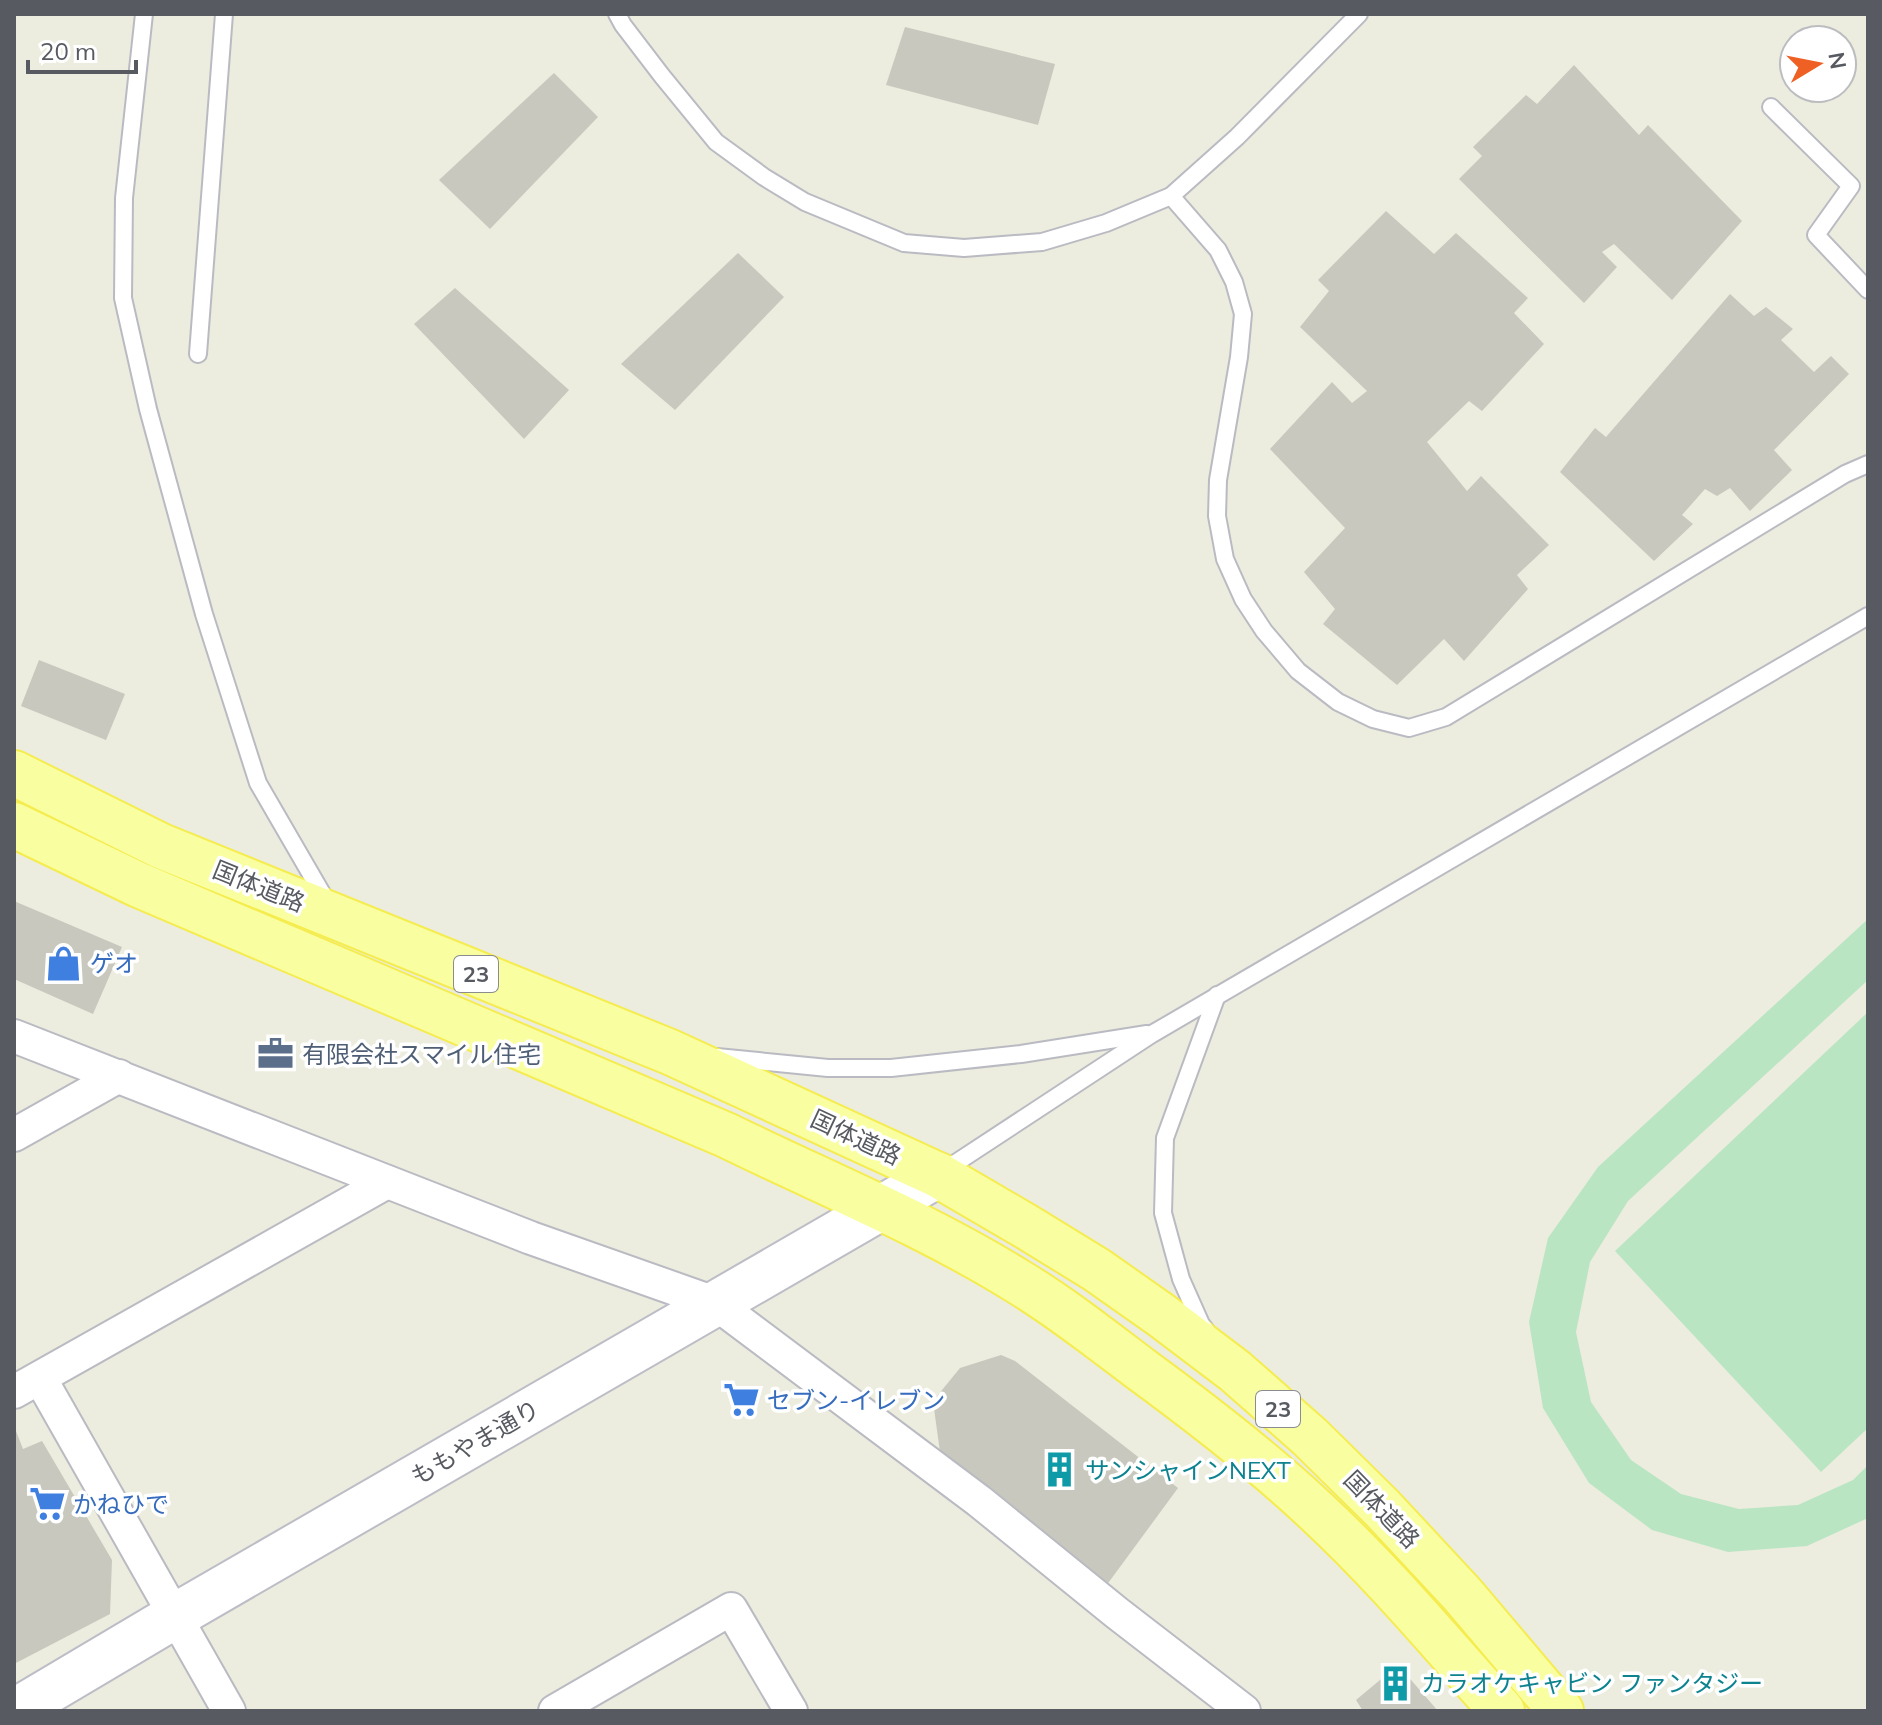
<svg xmlns="http://www.w3.org/2000/svg" width="1882" height="1725" font-family="Mulish,'Noto Sans JP',sans-serif">
	<style>
		.green { fill: #bae5c3 }
		.building { fill: #c9c8be }
		.lines { fill: none; stroke-linecap: round; stroke-linejoin: round }
		.lane-casing { stroke: #babbc2; stroke-width: 20 }
		.street-casing { stroke: #babbc2; stroke-width: 36 }
		.secondary-casing { stroke: #bcbdc6; stroke-width: 48 }
		.primary-casing { stroke: #f5ec4f; stroke-width: 48 }
		.lane { stroke: #fff; stroke-width: 16 }
		.street { stroke: #fff; stroke-width: 32 }
		.secondary { stroke: #fff; stroke-width: 44 }
		.primary { stroke: #f9ffa1; stroke-width: 44 }
		.labels { text-anchor: middle; dominant-baseline: central; stroke-width: 7; stroke-linejoin: round; paint-order: stroke }
		.shield { fill: #fff; stroke: #8a8c90; stroke-width: 2 }
		.shield-label { font-size: 22px; font-weight: bold; fill: #585a61 }
		.street-label { font-size: 24px; fill: #585a61; stroke: #fff }
		.shop-label { font-size: 24px; fill: #366cbe; stroke: #fff; text-anchor: start }
		.service-label { font-size: 24px; fill: #4e5e75; stroke: #fff; text-anchor: start }
		.culture-label { font-size: 24px; fill: #0d838f; stroke: #fff; text-anchor: start }
	</style>
	<rect width="100%" height="100%" fill="#ececdf"/>
	<g class="green">
		<path d="M1868 919V980L1628 1201 1590 1262 1576 1332 1591 1402 1631 1460 1681 1494 1739 1509 1798 1505 1853 1480 1868 1465V1518L1807 1546 1728 1552 1652 1530 1589 1483 1543 1408 1529 1322 1548 1238 1598 1167Z"/>
		<path d="M1868 1012V1428L1821 1472 1615 1251Z"/>
	</g>
	<g class="building">
		<path d="M905 27 1055 64 1038 125 886 85Z"/>
		<path d="M1574 65 1639 135 1648 125 1742 221 1672 300 1614 244 1602 252 1617 267 1584 303 1459 179 1482 156 1473 147 1526 95 1537 104Z"/>
		<path d="M554 73 598 117 490 229 439 180Z"/>
		<path d="M1386 211 1434 254 1456 233 1528 298 1514 313 1544 344 1482 411 1469 401 1427 442 1467 491 1481 476 1549 545 1517 575 1528 589 1464 661 1444 639 1397 685 1323 624 1335 609 1304 572 1345 528 1270 449 1332 382 1352 403 1367 391 1300 327 1329 291 1318 280Z"/>
		<path d="M738 253 784 297 675 410 621 364Z"/>
		<path d="M455 288 569 390 524 439 414 324Z"/>
		<path d="M1730 294 1754 316 1766 307 1793 329 1781 340 1814 372 1831 356 1849 374 1774 450 1792 470 1750 511 1730 488 1717 496 1705 489 1682 515 1693 524 1654 561 1560 472 1595 428 1606 437Z"/>
		<path d="M39 660 125 694 106 740 21 706Z"/>
		<path d="M14 901 122 947 93 1014 14 979Z"/>
		<path d="M1001 1355 1015 1361 1178 1488 1106 1586 940 1452 933 1401 960 1368Z"/>
		<path d="M14 1426 23 1449 42 1441 112 1560 110 1614 14 1664Z"/>
		<path d="M1398 1665 1438 1711H1363L1356 1700Z"/>
	</g>
	<g class="lines">
		<defs>
			<g id="lane">
				<path d="M144 14 124 198 123 298 148 409 204 614 258 783 327 902"/>
				<path d="M617 14 623 25 662 76 716 142 764 177 805 202 904 243 964 248 1042 242 1106 223 1171 196 1237 137 1359 14"/>
				<path d="M1771 107 1851 186 1816 235 1868 290"/>
				<path d="M1171 196 1218 250 1234 282 1243 314 1239 357 1218 480 1217 516 1225 559 1243 599 1264 631 1298 671 1338 702 1373 719 1409 728 1446 717 1845 474 1868 464"/>
				<path d="M198 354 224 14"/>
				<path d="M717 1057 828 1068H891L1021 1054 1147 1034"/>
				<path d="M942 1172 1152 1034 1868 616"/>
				<path d="M1207 1332 1201 1324 1181 1279 1163 1213 1165 1138 1217 995"/>
			</g>
			<g id="street">
				<path d="M14 1036 531 1238 715 1303 979 1501 1117 1613 1244 1711"/>
				<path d="M14 1135 119 1076"/>
				<path d="M40 1378 229 1711"/>
				<path d="M14 1392 387 1182"/>
				<path d="M555 1711 731 1609 791 1711"/>
			</g>
			<path id="secondary" d="M15 1711 175 1616 938 1175"/>
			<g id="primary">
				<path d="M14 773 161 846 670 1052 938 1175 1027 1227 1097 1270 1161 1315 1235 1371 1310 1437 1382 1508 1462 1594 1561 1711"/>
				<path d="M14 825 139 885 726 1135C824 1183 926 1224 1019 1282 1062 1308 1102 1340 1142 1370 1202 1414 1262 1460 1316 1511 1383 1573 1442 1644 1502 1711"/>
			</g>
		</defs>
		<use href="#lane" class="lane-casing"/>
		<use href="#street" class="street-casing"/>
		<use href="#secondary" class="secondary-casing"/>
		<use href="#primary" class="primary-casing"/>
		<use href="#lane" class="lane"/>
		<use href="#street" class="street"/>
		<use href="#secondary" class="secondary"/>
		<use href="#primary" class="primary"/>
	</g>
	<defs>
		<symbol id="shop-bare" viewBox="-9 -9 18 18"><path d="M-5-2.5h2.3a2.7 3.5 0 0 1 5.4 0H5L5.5 6h-11ZM-1.5-2.5h3a1.5 2.3 0 0 0-3 0Z" fill="#3f7fe0" stroke="#fff" stroke-width="2.5" paint-order="stroke"/></symbol>
		<symbol id="office-bare" viewBox="-9 -9 18 18"><path d="M-6-3h4V-5.5h4V-3h4V5H-6ZM-1-4.5V-3h2v-1.5ZM-6 0V1H6V0Z" fill="#5c6f8a" stroke="#fff" stroke-width="2.5" paint-order="stroke"/></symbol>
		<symbol id="supermarket-bare" viewBox="-9 -9 18 18"><path d="M-6-5.5h2.5l.6 2H6L4.5 2H-2.5L-4.4-4H-6ZM-1.5 3.2a1.3 1.3 0 1 0 .1 0ZM3 3.2a1.3 1.3 0 1 0 .1 0Z" fill="#3f7fe0" stroke="#fff" stroke-width="2.5" paint-order="stroke"/></symbol>
		<symbol id="building-bare" viewBox="-9 -9 18 18"><path d="M-4-6H4V6H1V3H-1V6H-4ZM-2.5-4.3h1.7v1.8h-1.7ZM.8-4.3h1.7v1.8H.8ZM-2.5-1h1.7V.8h-1.7ZM.8-1h1.7V.8H.8Z" fill="#0f9aa8" stroke="#fff" stroke-width="2.5" paint-order="stroke"/></symbol>
	</defs>
	<g fill-rule="evenodd">
		<use href="#shop-bare" x="38" y="938" width="51" height="51"/>
		<use href="#office-bare" x="250" y="1028" width="51" height="51"/>
		<use href="#supermarket-bare" x="716" y="1374" width="51" height="51"/>
		<use href="#building-bare" x="1034" y="1444" width="51" height="51"/>
		<use href="#supermarket-bare" x="22" y="1478" width="51" height="51"/>
		<use href="#building-bare" x="1370" y="1658" width="51" height="51"/>
	</g>
	<g class="labels">
		<g class="shield">
			<rect x="454" y="956" width="44" height="36" rx="6"/>
			<rect x="1256" y="1391" width="44" height="36" rx="6"/>
		</g>
		<g class="shield-label">
			<text x="476" y="974">23</text>
			<text x="1278" y="1409">23</text>
		</g>
		<g class="street-label">
			<text transform="translate(259 886) rotate(22)">国体道路</text>
			<text transform="translate(856 1137) rotate(25)">国体道路</text>
			<text transform="translate(475 1442) rotate(-30)">ももやま通り</text>
			<text transform="translate(1382 1509) rotate(46)">国体道路</text>
		</g>
		<g class="shop-label">
			<text x="90" y="963">ゲオ</text>
			<text x="767" y="1400">セブン-イレブン</text>
			<text x="73" y="1504">かねひで</text>
		</g>
		<g class="service-label">
			<text x="302" y="1054">有限会社スマイル住宅</text>
		</g>
		<g class="culture-label">
			<text x="1085" y="1470">サンシャインNEXT</text>
			<text x="1421" y="1683">カラオケキャビン ファンタジー</text>
		</g>
	</g>
	<rect width="1882" height="1725" fill="none" stroke="#585a61" stroke-width="32"/>
	<g transform="translate(1818 64) rotate(80)"><circle r="38" fill="#ffffff" stroke="#bcbdc0" stroke-width="2"/>
	<path d="M0-6L14 30L0 20L-14 30Z" fill="#ee6023"/>
	<text y="-12" font-size="22" font-weight="bold" text-anchor="middle" fill="#585a61">N</text>
	</g>
	<path d="M28 60v12h108v-12" fill="none" stroke="#585a61" stroke-width="4"/>
	<text x="40" y="60" font-size="24" fill="#585a61" stroke="#ffffff" stroke-width="6" paint-order="stroke">20 m</text>
</svg>
